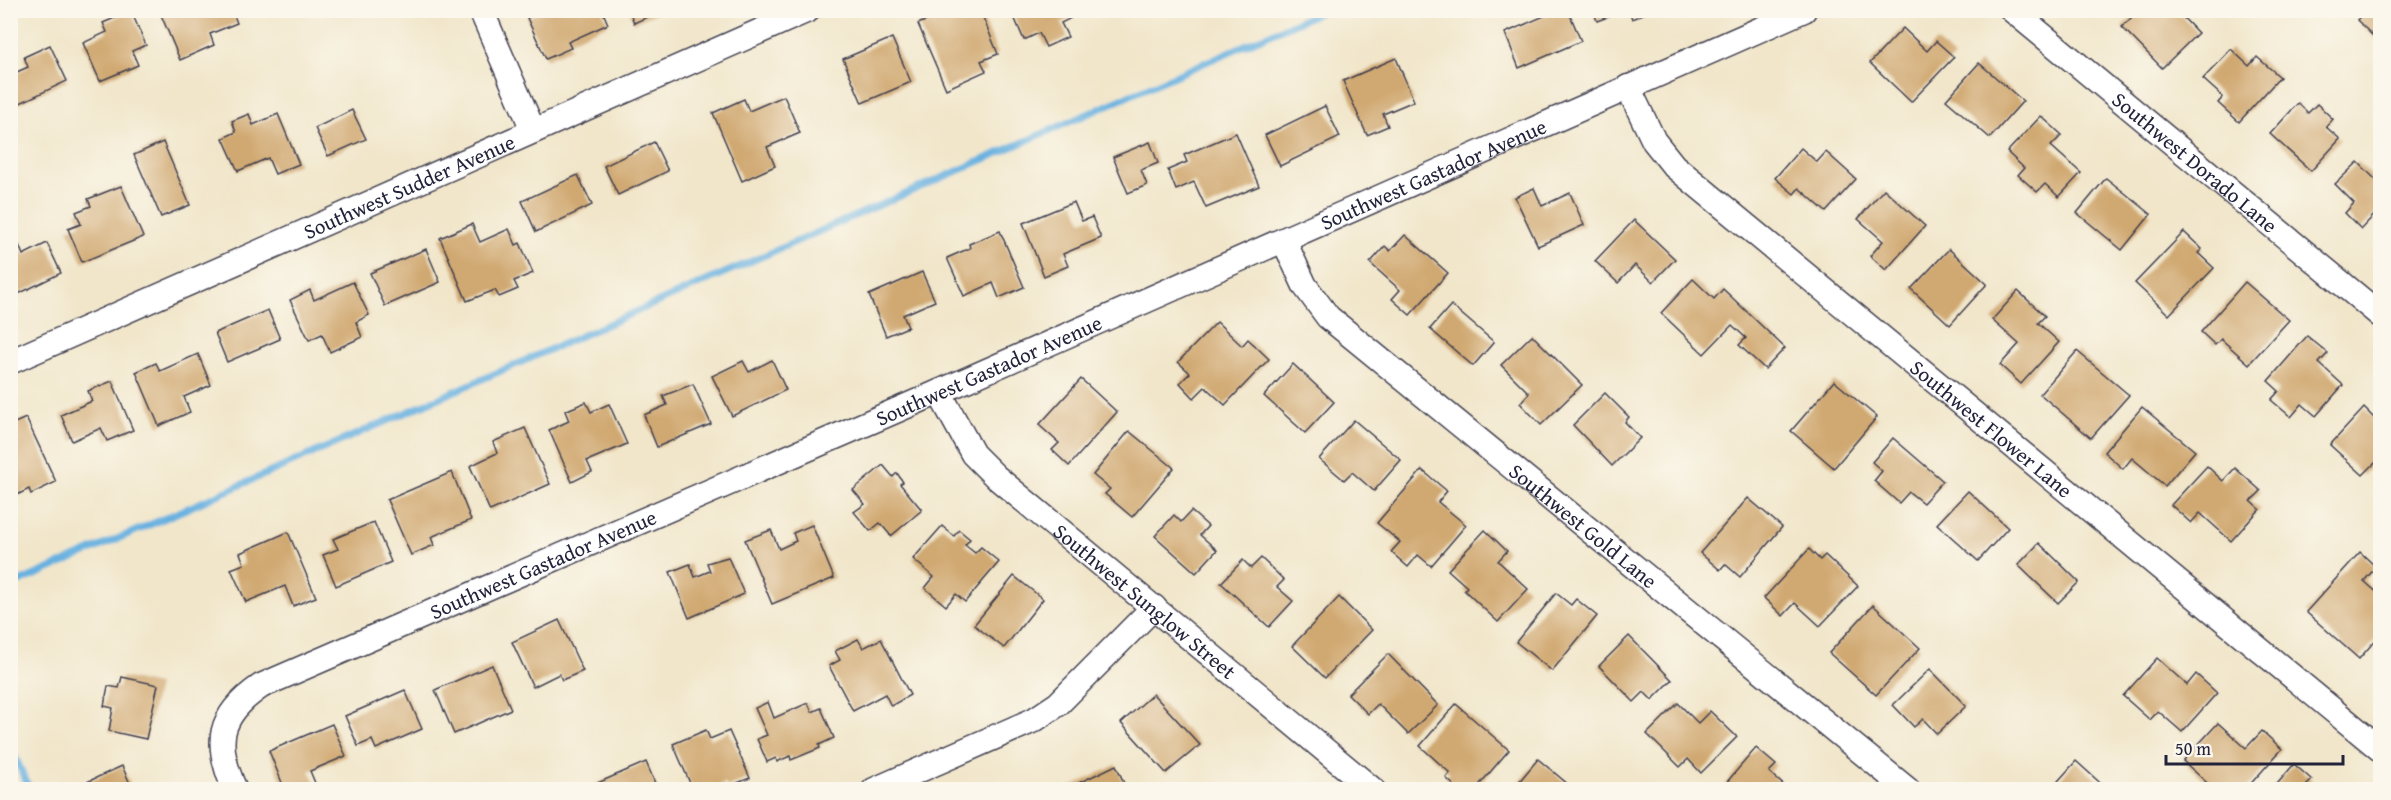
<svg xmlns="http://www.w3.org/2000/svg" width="2391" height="800" font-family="'Gentium Book Plus',serif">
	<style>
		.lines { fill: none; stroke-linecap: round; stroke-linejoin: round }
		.stream { stroke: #68b1e0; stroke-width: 7 }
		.building { fill: #d0a871 }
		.minor-casing { stroke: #413f50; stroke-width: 27 }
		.minor { stroke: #fff; stroke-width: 24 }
		.labels { text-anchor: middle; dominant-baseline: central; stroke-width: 6; stroke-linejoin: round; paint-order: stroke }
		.street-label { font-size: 21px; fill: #22223b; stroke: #fbf7ec }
	</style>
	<rect width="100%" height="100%" fill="#fbf7ec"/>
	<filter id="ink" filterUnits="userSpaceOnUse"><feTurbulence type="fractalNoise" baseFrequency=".0167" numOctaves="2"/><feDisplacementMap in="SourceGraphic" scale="12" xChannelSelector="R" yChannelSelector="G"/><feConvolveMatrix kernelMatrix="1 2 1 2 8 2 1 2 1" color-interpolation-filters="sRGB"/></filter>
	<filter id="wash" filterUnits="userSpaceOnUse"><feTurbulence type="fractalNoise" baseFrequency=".008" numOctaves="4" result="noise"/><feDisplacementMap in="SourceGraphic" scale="24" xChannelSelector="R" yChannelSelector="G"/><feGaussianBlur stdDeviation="1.35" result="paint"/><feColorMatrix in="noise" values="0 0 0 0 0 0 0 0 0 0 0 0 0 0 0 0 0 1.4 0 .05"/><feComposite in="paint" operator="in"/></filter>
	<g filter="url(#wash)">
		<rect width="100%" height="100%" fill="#f1e6ca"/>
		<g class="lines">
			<g class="stream">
				<path d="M10 586 1325 10"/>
				<path d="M10 746 30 790"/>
			</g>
		</g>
		<g id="blocks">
			<g class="building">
				<path d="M159 10H232L237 23 210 34 214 45 180 60Z"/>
				<path d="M543 10H602L608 24 568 42 571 48 546 59 527 18Z"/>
				<path d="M629 10H663L634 23Z"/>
				<path d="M951 10H980L998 54 981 61 986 71 946 89 918 24Z"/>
				<path d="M1011 10H1070L1073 17 1061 23 1068 37 1046 47 1039 33 1024 40Z"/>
				<path d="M1558 10H1568L1581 41 1519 68 1505 33Z"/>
				<path d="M1593 10H1624V11L1597 21Z"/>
				<path d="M1629 10H1652L1632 19Z"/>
				<path d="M2139 10H2176L2198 33 2162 68 2122 27Z"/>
				<path d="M2366 10H2380V43L2357 20Z"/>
				<path d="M131 11 146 45 132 51 138 65 100 81 83 43 107 32 103 23Z"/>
				<path d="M1903 28 1927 51 1936 41 1954 57 1911 102 1870 63Z"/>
				<path d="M892 38 911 82 862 103 843 59Z"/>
				<path d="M50 45 67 81 16 105 10 93V75L28 67 24 57Z"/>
				<path d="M2231 49 2249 66 2257 57 2280 77 2239 122 2218 103 2223 97 2203 79Z"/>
				<path d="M1396 58 1414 101 1383 114 1388 126 1367 135 1343 81Z"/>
				<path d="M1979 63 2023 101 1990 138 1946 100Z"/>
				<path d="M784 96 800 133 767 147 775 166 742 181 713 113 744 99 749 111Z"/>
				<path d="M2298 103 2308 113 2317 104 2333 119 2326 127 2340 139 2311 171 2270 134Z"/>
				<path d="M1325 106 1340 137 1280 166 1265 135Z"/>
				<path d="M352 110 366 139 328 156 315 128Z"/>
				<path d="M249 114 253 125 278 114 299 164 275 174 268 158 238 171 223 138 236 132 232 121Z"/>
				<path d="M2041 116 2062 135 2051 146 2081 173 2059 197 2045 184 2037 192 2018 175 2024 168 2007 152Z"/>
				<path d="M1236 133 1259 186 1206 208 1194 182 1176 190 1168 170 1187 162 1184 155Z"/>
				<path d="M163 142 190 205 161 217 134 155Z"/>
				<path d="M654 142 668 171 618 195 604 166Z"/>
				<path d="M1150 142 1158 163 1141 170 1147 185 1128 193 1113 157Z"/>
				<path d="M1801 148 1817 162 1826 152 1856 179 1826 212 1799 188 1794 194 1775 178Z"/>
				<path d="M2358 162 2380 184V209L2361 229 2345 213 2354 203 2335 184Z"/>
				<path d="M578 175 592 205 536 232 522 201Z"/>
				<path d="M2106 178 2151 214 2122 250 2077 213Z"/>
				<path d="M121 186 143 237 82 262 68 229 81 224 76 212 91 206 88 199Z"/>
				<path d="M1534 188 1542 206 1570 193 1584 225 1538 246 1515 197Z"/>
				<path d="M1884 189 1925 226 1886 270 1870 256 1883 241 1858 219Z"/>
				<path d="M1074 202 1082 221 1092 217 1101 238 1063 254 1068 266 1044 276 1023 223Z"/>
				<path d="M1634 220 1675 259 1653 282 1635 265 1618 283 1595 261Z"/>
				<path d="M472 224 480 242 509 229 516 245 520 243 533 273 514 281 518 289 499 297 495 290 467 301 440 238Z"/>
				<path d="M1000 231 1024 287 999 298 993 283 964 296 947 258 970 248 969 244Z"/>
				<path d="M2184 232 2202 249 2198 253 2214 268 2169 315 2135 283Z"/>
				<path d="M1405 235 1448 273 1410 315 1392 299 1400 290 1370 263 1385 246 1390 251Z"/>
				<path d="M47 243 61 273 10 298V249L19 245 23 255Z"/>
				<path d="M426 249 440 282 385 306 370 273Z"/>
				<path d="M1949 249 1987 284 1950 325 1911 289Z"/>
				<path d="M922 272 935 301 903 315 908 327 886 336 869 295Z"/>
				<path d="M1693 279 1714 299 1723 289 1785 348 1765 369 1739 345 1746 338 1732 325 1704 354 1661 313Z"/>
				<path d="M353 282 369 315 356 322 362 337 330 352 322 334 309 340 290 300 310 290 314 300Z"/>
				<path d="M2245 282 2289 320 2249 364 2221 339 2215 345 2201 332Z"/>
				<path d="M2018 291 2045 316 2038 323 2059 342 2021 384 2000 365 2019 344 1992 320Z"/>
				<path d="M1451 305 1494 342 1473 366 1430 329Z"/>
				<path d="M268 310 280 339 227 362 215 333Z"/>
				<path d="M1217 322 1242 346 1248 339 1269 359 1225 405 1205 387 1194 398 1180 383 1190 373 1178 362Z"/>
				<path d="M1532 335 1582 385 1541 425 1520 403 1529 393 1501 365Z"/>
				<path d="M2307 336 2328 353 2319 363 2343 385 2316 416 2302 404 2291 417 2271 400 2279 391 2268 381Z"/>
				<path d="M2077 351 2129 395 2091 438 2040 394Z"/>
				<path d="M198 354 211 385 184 397 190 412 159 426 136 372 156 363 160 371Z"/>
				<path d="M772 360 786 390 732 416 712 376 743 361 749 372Z"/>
				<path d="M1293 364 1334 402 1305 433 1264 396Z"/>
				<path d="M1081 379 1117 412 1069 466 1052 450 1059 443 1039 425Z"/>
				<path d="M112 381 133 430 107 441 101 428 72 441 61 415 92 401 88 391Z"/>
				<path d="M1834 381 1877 417 1834 468 1791 431Z"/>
				<path d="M693 384 711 424 657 447 644 415 667 405 663 396Z"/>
				<path d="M1605 393 1629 417 1625 422 1640 438 1612 466 1573 425Z"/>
				<path d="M586 402 591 412 609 404 627 444 587 461 592 472 572 482 549 430 569 421 565 411Z"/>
				<path d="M2142 407 2195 451 2165 486 2132 458 2123 469 2104 452Z"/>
				<path d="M2364 408 2380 424V468L2375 463 2363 475 2330 445Z"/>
				<path d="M26 418 56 482 31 494 29 489 13 497 10 492V425Z"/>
				<path d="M1354 420 1401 460 1374 491 1352 472 1344 480 1319 459Z"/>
				<path d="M525 428 550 484 490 511 470 466 497 453 493 442Z"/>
				<path d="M1129 431 1174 468 1132 517 1105 494 1110 489 1093 475Z"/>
				<path d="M1893 438 1943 481 1923 503 1909 492 1899 503 1874 481 1882 471 1872 462Z"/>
				<path d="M883 465 893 477 897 473 903 482 900 484 922 510 891 536 880 523 870 531 854 512 865 504 853 490Z"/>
				<path d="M2207 466 2223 481 2235 468 2261 491 2251 501 2260 509 2231 541 2200 513 2191 523 2171 505Z"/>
				<path d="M1422 470 1447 491 1438 502 1466 525 1431 566 1418 555 1408 567 1391 552 1400 542 1377 523Z"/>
				<path d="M452 472 471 520 431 537 434 545 411 555 387 500Z"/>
				<path d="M1968 491 2008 528 1978 561 1937 524Z"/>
				<path d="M1748 498 1782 527 1740 577 1725 564 1720 570 1700 553Z"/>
				<path d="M1191 511 1208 526 1200 535 1217 550 1196 573 1155 536 1174 515 1181 522Z"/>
				<path d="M374 522 391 562 336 586 323 555 338 549 333 539Z"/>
				<path d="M812 525 834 578 772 604 745 540 771 530 779 549 796 541 793 533Z"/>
				<path d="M942 526 954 536 959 530 970 539 965 545 975 553 981 547 999 562 965 602 956 594 946 606 925 588 934 577 913 559Z"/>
				<path d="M1485 530 1507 551 1498 561 1528 589 1498 622 1464 590 1467 587 1448 570Z"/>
				<path d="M288 532 316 597 293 606 285 586 246 602 231 569 244 564 240 553Z"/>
				<path d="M2039 543 2079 582 2058 603 2018 565Z"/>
				<path d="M1809 549 1820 560 1825 555 1858 586 1820 626 1795 603 1783 616 1764 598Z"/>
				<path d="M2360 552 2376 567 2364 581 2380 595V635L2359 659 2306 612Z"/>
				<path d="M728 557 744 594 689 618 670 572 690 564 695 577 710 571 707 563Z"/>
				<path d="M1261 558 1284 580 1277 587 1293 601 1269 627 1221 583 1243 560 1251 568Z"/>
				<path d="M1014 576 1043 599 1004 648 974 625Z"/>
				<path d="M1556 593 1571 605 1576 599 1597 616 1552 671 1516 642Z"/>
				<path d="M1339 597 1372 630 1325 678 1292 646Z"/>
				<path d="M1873 605 1920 648 1876 695 1829 653Z"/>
				<path d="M559 620 583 671 562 680 559 674 533 687 512 642Z"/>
				<path d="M1629 636 1672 680 1652 700 1644 692 1634 702 1599 666Z"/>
				<path d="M858 639 863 648 881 639 910 695 891 706 885 694 853 711 829 666 840 660 835 651Z"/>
				<path d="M1388 654 1438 705 1408 734 1378 704 1368 714 1348 694Z"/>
				<path d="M2157 658 2187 685 2196 674 2217 693 2182 732 2158 711 2150 720 2123 696Z"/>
				<path d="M492 665 511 709 454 734 435 690Z"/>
				<path d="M1930 669 1966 706 1937 734 1923 719 1914 727 1893 705Z"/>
				<path d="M122 677 158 685 146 739 109 731 113 708 104 706 108 686 119 688Z"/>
				<path d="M405 690 422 729 376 749 372 740 358 746 345 716Z"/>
				<path d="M1153 694 1200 745 1166 773 1121 723Z"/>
				<path d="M768 702 774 718 808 703 812 712 821 708 834 738 819 745 820 748 791 760 790 756 777 762 776 758 767 762 757 739 767 735 755 708Z"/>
				<path d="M1678 703 1698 723 1710 711 1737 737 1701 773 1688 759 1680 767 1647 734Z"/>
				<path d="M1456 704 1509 750 1475 790H1459L1446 778 1450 773 1420 746Z"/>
				<path d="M2218 723 2246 748 2262 731 2282 749 2245 790H2215L2183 761Z"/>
				<path d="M332 724 346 756 310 771 318 790H285L269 751Z"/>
				<path d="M706 730 710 739 729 731 750 778 727 787 725 783 712 790H693L673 744Z"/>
				<path d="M1756 748 1776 765 1769 772 1789 790H1720Z"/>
				<path d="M1538 759 1575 790H1512Z"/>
				<path d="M2076 761 2108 790H2050Z"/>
				<path d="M646 762 658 790H595L593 785Z"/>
				<path d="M2294 764 2312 780 2305 787 2308 790H2272Z"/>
				<path d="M1116 765 1127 790H1064Z"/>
				<path d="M122 766 133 790H77L76 787Z"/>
			</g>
		</g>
	</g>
	<g filter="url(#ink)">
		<use href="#blocks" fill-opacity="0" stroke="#413f50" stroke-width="1.5"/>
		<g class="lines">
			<defs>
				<g id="minor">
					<path d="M481 10 533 130"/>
					<path id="s1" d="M2012 10 2380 315"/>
					<path id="s2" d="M1628 87 1654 141 1674 166 2380 749"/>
					<path id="s3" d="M1284 241 1305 286 1328 317 1908 790"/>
					<path id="s4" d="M10 362 808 10"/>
					<path id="s5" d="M939 392 973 454 996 477 1373 790"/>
					<path id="s6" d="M235 790C214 743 217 716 261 686L939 392 1804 10"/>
					<path d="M874 790 1034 720 1058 704 1154 607"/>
				</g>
			</defs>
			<use href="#minor" class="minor-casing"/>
			<use href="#minor" class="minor"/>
		</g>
	</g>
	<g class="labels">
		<g class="street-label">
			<text stroke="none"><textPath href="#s1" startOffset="238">Southwest Dorado Lane</textPath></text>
			<text stroke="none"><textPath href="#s6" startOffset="1400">Southwest Gastador Avenue</textPath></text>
			<text stroke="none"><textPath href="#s4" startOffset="436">Southwest Sudder Avenue</textPath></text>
			<text stroke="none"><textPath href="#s6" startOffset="914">Southwest Gastador Avenue</textPath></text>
			<text stroke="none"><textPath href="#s2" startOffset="504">Southwest Flower Lane</textPath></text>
			<text stroke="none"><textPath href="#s3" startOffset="418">Southwest Gold Lane</textPath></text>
			<text stroke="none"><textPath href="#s6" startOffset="428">Southwest Gastador Avenue</textPath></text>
			<text stroke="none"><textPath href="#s5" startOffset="297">Southwest Sunglow Street</textPath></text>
		</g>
	</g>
	<rect width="2391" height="800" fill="none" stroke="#fbf7ec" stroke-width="36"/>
	<path d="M2166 755v9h177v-9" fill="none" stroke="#22223b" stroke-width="3"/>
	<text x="2175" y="755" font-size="18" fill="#22223b" stroke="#fbf7ec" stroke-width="4.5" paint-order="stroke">50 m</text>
</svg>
